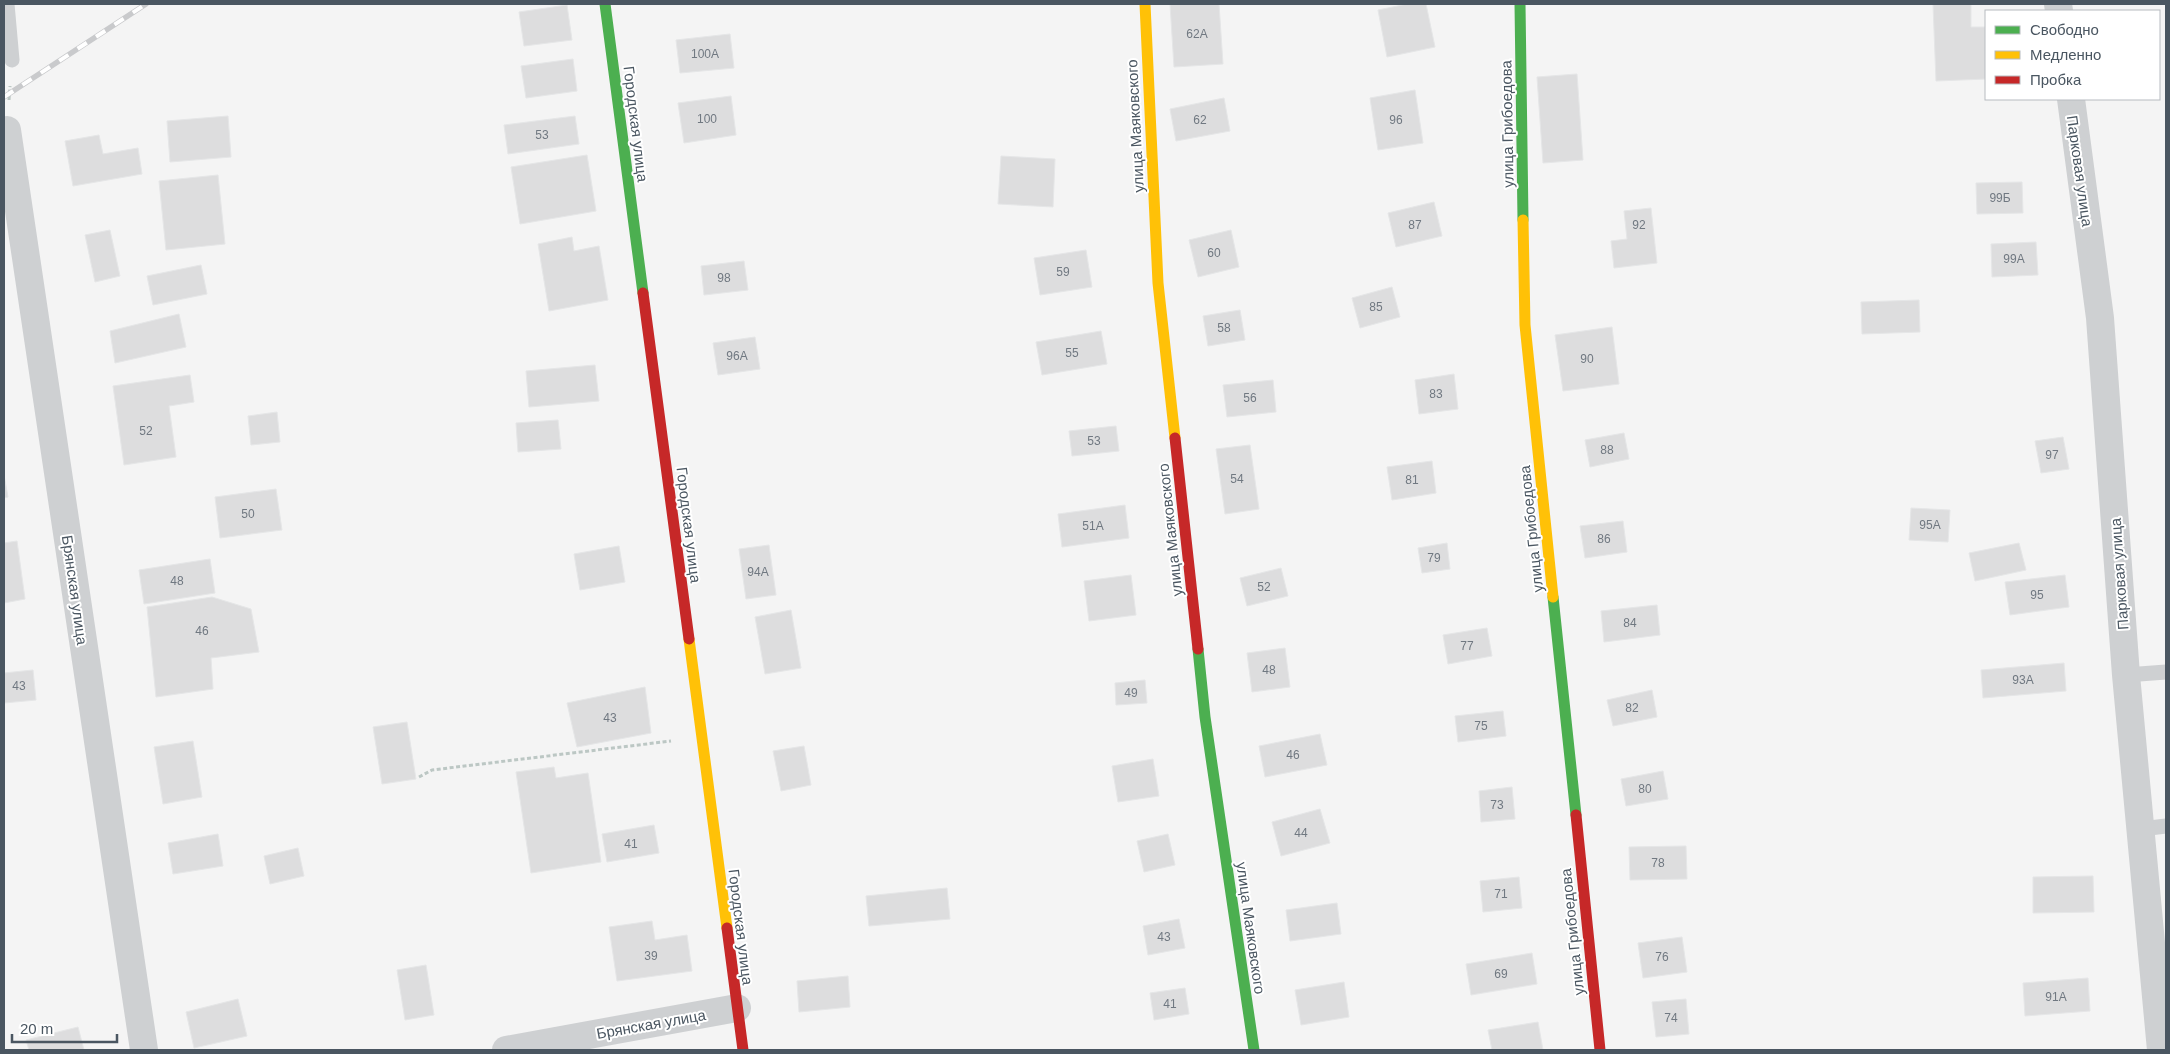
<svg xmlns="http://www.w3.org/2000/svg" width="2170" height="1054" font-family="Arial,sans-serif">
	<style>
		.building { fill: #ddddde; stroke: #e5e6e7 }
		.lines { fill: none; stroke-linecap: round; stroke-linejoin: round }
		.path { stroke: #bcc7c4; stroke-width: 3; stroke-dasharray: 4 2.5; stroke-linecap: butt }
		.lane { stroke: #ced0d2; stroke-width: 15 }
		.street { stroke: #ced0d2; stroke-width: 28 }
		.fast { stroke: #4caf50; stroke-width: 11 }
		.slow { stroke: #ffc107; stroke-width: 11 }
		.jam { stroke: #c62828; stroke-width: 11 }
		.rail-casing { stroke: #c9cacc; stroke-width: 5.5 }
		.rail { stroke: #fff; stroke-width: 4; stroke-dasharray: 11; stroke-linecap: butt }
		.labels { text-anchor: middle; dominant-baseline: central; stroke-width: 4; stroke-linejoin: round; paint-order: stroke }
		.number-label { font-size: 12px; fill: #707881 }
		.street-label { font-size: 15px; fill: #4a5661; stroke: #fff }
	</style>
	<rect width="100%" height="100%" fill="#f4f4f4"/>
	<g class="building">
		<path d="M1170 4H1219L1223 64 1174 67Z"/>
		<path d="M1407 4H1426L1435 47 1387 57 1378 10Z"/>
		<path d="M1933 4H1971V27H1985L1986 79 1936 81Z"/>
		<path d="M567 5 572 40 524 46 519 12Z"/>
		<path d="M730 34 734 68 680 73 676 40Z"/>
		<path d="M573 59 577 91 526 98 521 66Z"/>
		<path d="M1577 74 1583 160 1543 163 1537 77Z"/>
		<path d="M1415 90 1423 143 1378 150 1370 98Z"/>
		<path d="M731 96 736 135 684 143 678 103Z"/>
		<path d="M1224 98 1230 131 1176 141 1170 109Z"/>
		<path d="M228 116 231 157 170 162 167 121Z"/>
		<path d="M575 116 579 144 508 154 504 125Z"/>
		<path d="M99 135 103 154 138 148 142 174 73 186 65 141Z"/>
		<path d="M587 155 596 211 520 224 511 167Z"/>
		<path d="M1001 156 1055 159 1053 207 998 204Z"/>
		<path d="M218 175 225 244 166 250 159 181Z"/>
		<path d="M2022 182 2023 213 1977 214 1976 183Z"/>
		<path d="M1434 202 1442 236 1396 247 1388 213Z"/>
		<path d="M1651 208 1657 263 1614 268 1611 241 1627 239 1624 211Z"/>
		<path d="M110 230 120 276 95 282 85 235Z"/>
		<path d="M1231 230 1239 267 1198 277 1189 240Z"/>
		<path d="M572 237 574 251 599 246 608 300 549 311 538 244Z"/>
		<path d="M2036 242 2038 275 1992 277 1991 244Z"/>
		<path d="M1086 250 1092 287 1040 295 1034 258Z"/>
		<path d="M744 261 748 290 704 295 701 266Z"/>
		<path d="M201 265 207 294 153 305 147 276Z"/>
		<path d="M1392 287 1400 317 1360 328 1352 298Z"/>
		<path d="M1919 300 1920 332 1862 334 1861 302Z"/>
		<path d="M1240 310 1245 340 1208 346 1203 316Z"/>
		<path d="M179 314 186 347 115 363 110 331Z"/>
		<path d="M1612 327 1619 384 1563 391 1555 335Z"/>
		<path d="M1101 331 1107 364 1042 375 1036 342Z"/>
		<path d="M755 337 760 369 718 375 713 343Z"/>
		<path d="M595 365 599 401 529 407 526 371Z"/>
		<path d="M1454 374 1458 409 1419 414 1415 380Z"/>
		<path d="M190 375 194 402 169 406 176 457 124 465 113 386Z"/>
		<path d="M1273 380 1276 412 1227 417 1223 385Z"/>
		<path d="M277 412 280 442 251 445 248 416Z"/>
		<path d="M558 420 561 449 518 452 516 423Z"/>
		<path d="M1116 426 1119 451 1072 456 1069 431Z"/>
		<path d="M1624 433 1629 459 1590 467 1585 440Z"/>
		<path d="M2063 437 2069 469 2041 473 2035 441Z"/>
		<path d="M1250 445 1259 509 1225 514 1216 449Z"/>
		<path d="M1432 461 1436 493 1392 500 1387 467Z"/>
		<path d="M4 475 8 497 4 498Z"/>
		<path d="M276 489 282 530 220 538 215 497Z"/>
		<path d="M1125 505 1129 538 1062 547 1058 514Z"/>
		<path d="M1911 508 1950 510 1948 542 1909 540Z"/>
		<path d="M1623 521 1627 552 1585 558 1580 526Z"/>
		<path d="M17 541 25 599 4 603V543Z"/>
		<path d="M1447 543 1450 569 1422 573 1418 548Z"/>
		<path d="M2019 543 2026 570 1975 581 1969 553Z"/>
		<path d="M769 545 776 595 746 599 739 549Z"/>
		<path d="M619 546 625 582 580 590 574 554Z"/>
		<path d="M210 559 215 593 144 604 139 570Z"/>
		<path d="M1281 568 1288 596 1247 606 1240 578Z"/>
		<path d="M1131 575 1136 615 1089 621 1084 581Z"/>
		<path d="M2065 575 2069 607 2010 615 2005 582Z"/>
		<path d="M212 597 251 609 259 652 211 658 213 689 156 697 147 607Z"/>
		<path d="M1657 605 1660 635 1604 642 1601 611Z"/>
		<path d="M791 610 801 668 765 674 755 617Z"/>
		<path d="M1487 628 1492 656 1448 664 1443 635Z"/>
		<path d="M1285 648 1290 687 1252 692 1247 653Z"/>
		<path d="M2064 663 2066 691 1983 698 1981 670Z"/>
		<path d="M33 670 36 700 4 703V673Z"/>
		<path d="M1145 680 1147 703 1116 705 1115 683Z"/>
		<path d="M645 687 651 733 577 747 567 703Z"/>
		<path d="M1652 690 1657 717 1613 726 1607 700Z"/>
		<path d="M1503 711 1506 736 1458 742 1455 716Z"/>
		<path d="M407 722 416 779 382 784 373 727Z"/>
		<path d="M1320 734 1327 765 1265 777 1259 746Z"/>
		<path d="M193 741 202 797 163 804 154 747Z"/>
		<path d="M804 746 811 785 781 791 773 751Z"/>
		<path d="M1153 759 1159 796 1118 802 1112 766Z"/>
		<path d="M554 767 556 778 588 773 601 862 531 873 516 772Z"/>
		<path d="M1663 771 1668 799 1626 806 1621 779Z"/>
		<path d="M1512 787 1515 819 1481 822 1479 791Z"/>
		<path d="M1320 809 1330 843 1281 856 1272 822Z"/>
		<path d="M654 825 659 853 607 862 602 834Z"/>
		<path d="M218 834 223 866 173 874 168 843Z"/>
		<path d="M1168 834 1175 865 1144 872 1137 841Z"/>
		<path d="M1686 846 1687 879 1630 880 1629 847Z"/>
		<path d="M298 848 304 876 270 884 264 856Z"/>
		<path d="M2093 876 2094 912 2033 913V877Z"/>
		<path d="M1519 877 1522 908 1483 912 1480 881Z"/>
		<path d="M947 888 950 919 869 926 866 896Z"/>
		<path d="M1337 903 1341 934 1290 941 1286 910Z"/>
		<path d="M1179 919 1185 948 1148 955 1143 926Z"/>
		<path d="M652 921 655 940 687 935 692 971 617 981 609 927Z"/>
		<path d="M1682 937 1687 972 1643 978 1638 943Z"/>
		<path d="M1532 953 1537 984 1471 995 1466 964Z"/>
		<path d="M426 965 434 1015 405 1020 397 970Z"/>
		<path d="M848 976 850 1007 799 1012 797 981Z"/>
		<path d="M2088 978 2090 1011 2025 1016 2023 983Z"/>
		<path d="M1344 982 1349 1017 1301 1025 1295 990Z"/>
		<path d="M1185 988 1189 1014 1154 1020 1150 993Z"/>
		<path d="M238 999 247 1036 194 1048 186 1012Z"/>
		<path d="M1686 999 1689 1034 1656 1037 1652 1002Z"/>
		<path d="M1538 1022 1543 1050H1492L1488 1030Z"/>
		<path d="M78 1027 84 1050H29L26 1040Z"/>
	</g>
	<g class="lines">
		<g class="path">
			<path d="M9 100 10 86"/>
			<path d="M419 777 432 770 671 741"/>
		</g>
		<g class="lane">
			<path d="M7 4 12 60"/>
			<path d="M2126 675 2166 672"/>
			<path d="M2141 829 2166 826"/>
		</g>
		<g class="street">
			<path d="M2058 4 2059 11"/>
			<path d="M2071 99 2100 318 2126 675 2161 1050"/>
			<path d="M7 130 144 1050"/>
			<path d="M506 1050 737 1008"/>
		</g>
		<g class="fast">
			<path d="M605 4 643 293"/>
			<path d="M1520 4 1523 220"/>
			<path d="M1553 597 1576 815"/>
			<path d="M1198 649 1205 717 1254 1050"/>
		</g>
		<g class="slow">
			<path d="M1145 4 1158 283 1175 438"/>
			<path d="M1523 220 1525 325 1553 597"/>
			<path d="M689 639 727 928"/>
		</g>
		<g class="jam">
			<path d="M643 293 689 639"/>
			<path d="M1175 438 1198 649"/>
			<path d="M1576 815 1600 1050"/>
			<path d="M727 928 743 1050"/>
		</g>
		<defs>
			<path id="rail" d="M4 97 146 4"/>
		</defs>
		<use href="#rail" class="rail-casing"/>
		<use href="#rail" class="rail"/>
	</g>
	<g class="labels">
		<g class="number-label">
			<text x="1197" y="34">62А</text>
			<text x="705" y="54">100А</text>
			<text x="707" y="119">100</text>
			<text x="1200" y="120">62</text>
			<text x="1396" y="120">96</text>
			<text x="542" y="135">53</text>
			<text x="2000" y="198">99Б</text>
			<text x="1415" y="225">87</text>
			<text x="1639" y="225">92</text>
			<text x="1214" y="253">60</text>
			<text x="2014" y="259">99А</text>
			<text x="1063" y="272">59</text>
			<text x="724" y="278">98</text>
			<text x="1376" y="307">85</text>
			<text x="1224" y="328">58</text>
			<text x="1072" y="353">55</text>
			<text x="737" y="356">96А</text>
			<text x="1587" y="359">90</text>
			<text x="1436" y="394">83</text>
			<text x="1250" y="398">56</text>
			<text x="146" y="431">52</text>
			<text x="1094" y="441">53</text>
			<text x="1607" y="450">88</text>
			<text x="2052" y="455">97</text>
			<text x="1237" y="479">54</text>
			<text x="1412" y="480">81</text>
			<text x="248" y="514">50</text>
			<text x="1930" y="525">95А</text>
			<text x="1093" y="526">51А</text>
			<text x="1604" y="539">86</text>
			<text x="1434" y="558">79</text>
			<text x="758" y="572">94А</text>
			<text x="177" y="581">48</text>
			<text x="1264" y="587">52</text>
			<text x="2037" y="595">95</text>
			<text x="1630" y="623">84</text>
			<text x="202" y="631">46</text>
			<text x="1467" y="646">77</text>
			<text x="1269" y="670">48</text>
			<text x="2023" y="680">93А</text>
			<text x="19" y="686">43</text>
			<text x="1131" y="693">49</text>
			<text x="1632" y="708">82</text>
			<text x="610" y="718">43</text>
			<text x="1481" y="726">75</text>
			<text x="1293" y="755">46</text>
			<text x="1645" y="789">80</text>
			<text x="1497" y="805">73</text>
			<text x="1301" y="833">44</text>
			<text x="631" y="844">41</text>
			<text x="1658" y="863">78</text>
			<text x="1501" y="894">71</text>
			<text x="1164" y="937">43</text>
			<text x="651" y="956">39</text>
			<text x="1662" y="957">76</text>
			<text x="1501" y="974">69</text>
			<text x="2056" y="997">91А</text>
			<text x="1170" y="1004">41</text>
			<text x="1671" y="1018">74</text>
		</g>
		<g class="street-label">
			<text transform="translate(636 124) rotate(83)">Городская улица</text>
			<text transform="translate(1507 124) rotate(-91)">улица Грибоедова</text>
			<text transform="translate(1135 126) rotate(-93)">улица Маяковского</text>
			<text transform="translate(2080 171) rotate(82)">Парковая улица</text>
			<text transform="translate(689 525) rotate(83)">Городская улица</text>
			<text transform="translate(1531 529) rotate(-96)">улица Грибоедова</text>
			<text transform="translate(1170 530) rotate(-96)">улица Маяковского</text>
			<text transform="translate(2119 574) rotate(-94)">Парковая улица</text>
			<text transform="translate(75 590) rotate(82)">Брянская улица</text>
			<text transform="translate(741 927) rotate(83)">Городская улица</text>
			<text transform="translate(1251 928) rotate(82)">улица Маяковского</text>
			<text transform="translate(1572 932) rotate(-96)">улица Грибоедова</text>
			<text transform="translate(651 1024) rotate(-10)">Брянская улица</text>
		</g>
	</g>
	<rect width="2170" height="1054" fill="none" stroke="#4a5661" stroke-width="10"/>
	<rect x="1985" y="10" width="175" height="90" fill="#ffffff" stroke="#b7bbc0"/>
	<rect x="1995" y="26" width="25" height="8" fill="#4caf50" stroke="#b7bbc0"/>
	<text x="2030" y="35" font-size="15" fill="#4a5661">Свободно</text>
	<rect x="1995" y="51" width="25" height="8" fill="#ffc107" stroke="#b7bbc0"/>
	<text x="2030" y="60" font-size="15" fill="#4a5661">Медленно</text>
	<rect x="1995" y="76" width="25" height="8" fill="#c62828" stroke="#b7bbc0"/>
	<text x="2030" y="85" font-size="15" fill="#4a5661">Пробка</text>
	<path d="M12 1034v8h105v-8" fill="none" stroke="#4a5661" stroke-width="2.5"/>
	<text x="20" y="1034" font-size="15" fill="#4a5661" stroke="#ffffff" stroke-width="4" paint-order="stroke">20 m</text>
</svg>
